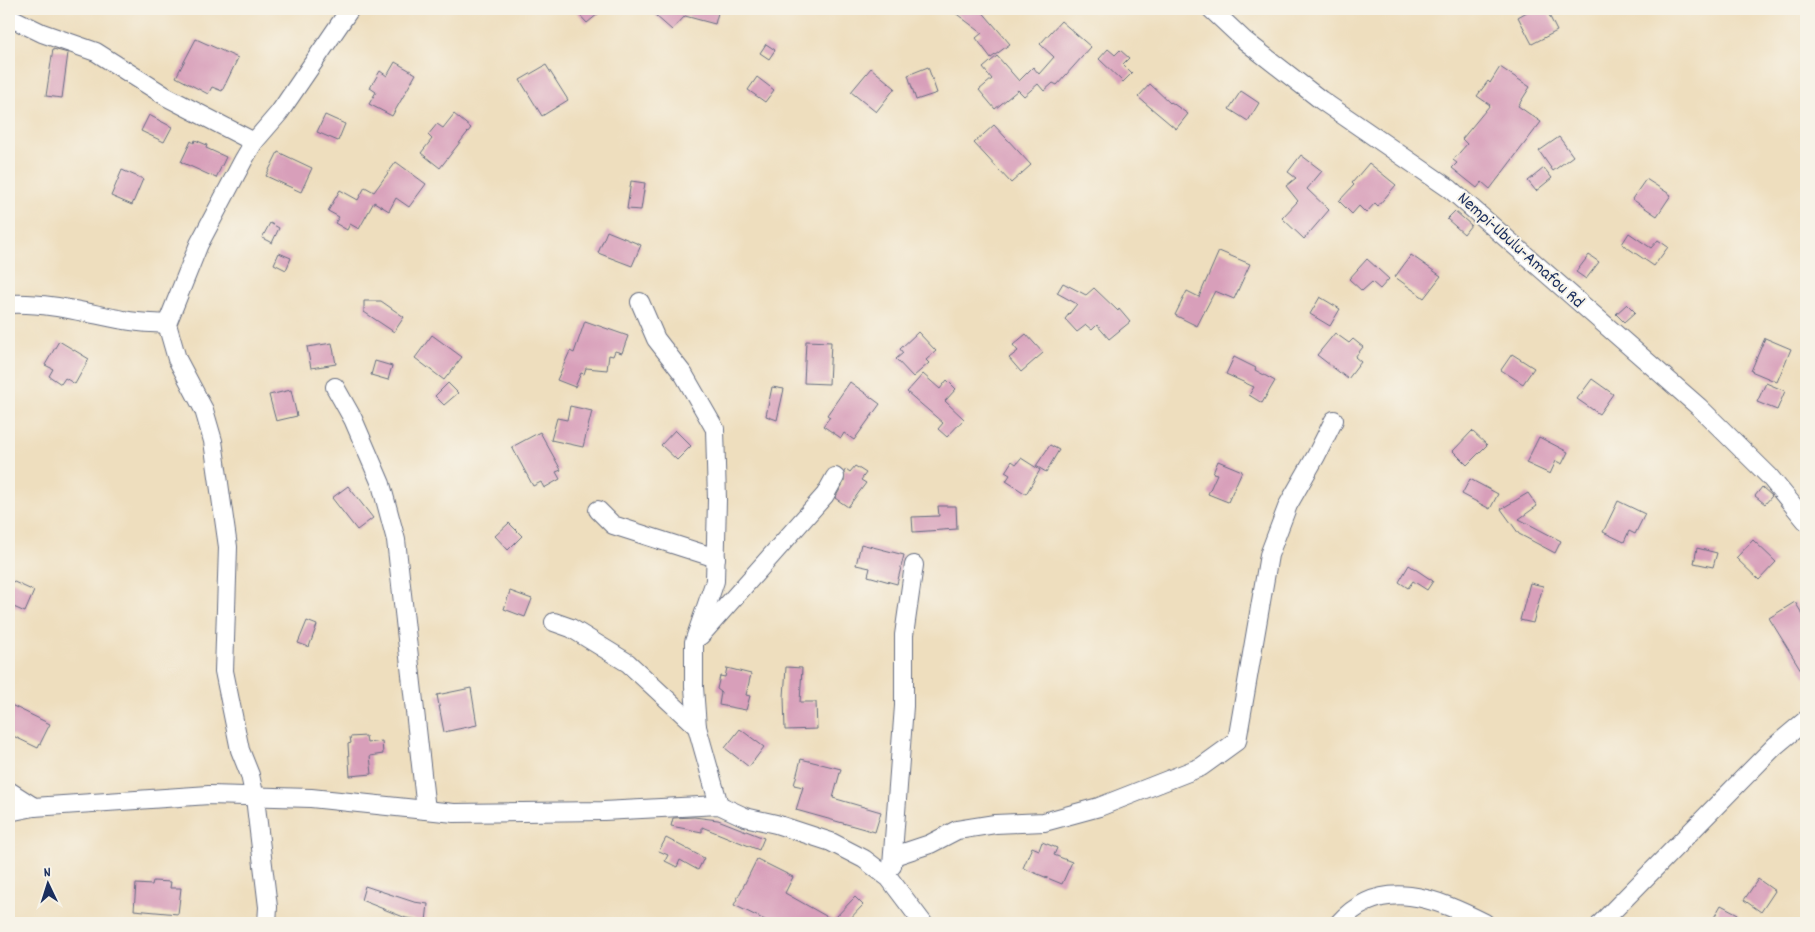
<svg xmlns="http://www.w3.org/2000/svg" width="1815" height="932" font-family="Dekko,sans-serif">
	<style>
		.building { fill: #d89fba }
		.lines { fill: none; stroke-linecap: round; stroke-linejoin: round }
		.minor-casing { stroke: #656c80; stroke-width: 20 }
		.minor { stroke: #fff; stroke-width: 18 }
		.labels { text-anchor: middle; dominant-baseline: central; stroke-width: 4; stroke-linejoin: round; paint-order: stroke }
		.street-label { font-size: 18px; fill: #1b2f5e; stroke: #f7f3e8 }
	</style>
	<rect width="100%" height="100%" fill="#f7f3e8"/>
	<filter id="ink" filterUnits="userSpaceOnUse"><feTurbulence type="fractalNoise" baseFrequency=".02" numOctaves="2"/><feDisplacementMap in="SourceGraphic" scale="10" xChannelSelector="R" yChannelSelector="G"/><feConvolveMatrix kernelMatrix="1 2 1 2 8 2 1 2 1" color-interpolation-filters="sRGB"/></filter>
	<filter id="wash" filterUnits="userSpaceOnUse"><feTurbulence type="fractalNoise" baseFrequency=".0096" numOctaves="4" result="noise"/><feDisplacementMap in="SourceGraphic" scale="20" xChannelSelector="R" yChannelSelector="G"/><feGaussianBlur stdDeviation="1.12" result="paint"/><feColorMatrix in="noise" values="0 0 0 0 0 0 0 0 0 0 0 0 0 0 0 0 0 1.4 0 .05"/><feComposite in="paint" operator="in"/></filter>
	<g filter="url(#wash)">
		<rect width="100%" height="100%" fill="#eedebe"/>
		<g id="blocks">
			<g class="building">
				<path d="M574 9H604L587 23Z"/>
				<path d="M648 9H719L715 24 685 16 672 30Z"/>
				<path d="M950 9H980L1010 44 991 58 976 38 982 33Z"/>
				<path d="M1532 9H1546L1557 31 1532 44 1518 17Z"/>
				<path d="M1061 21 1091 47 1057 85 1053 83 1044 91 1038 84 1024 96 1018 90 995 109 979 90 992 79 983 68 997 56 1019 81 1033 67 1039 74 1054 57 1040 44Z"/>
				<path d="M196 39 238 58 222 91 212 87 208 94 176 77Z"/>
				<path d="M766 44 775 50 769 59 760 53Z"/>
				<path d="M53 49 68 53 62 98 46 96Z"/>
				<path d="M1108 49 1115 55 1120 50 1129 58 1123 64 1132 73 1123 82 1099 59Z"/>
				<path d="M395 62 416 74 392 116 369 104 376 92 370 88 380 71 387 76Z"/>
				<path d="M546 65 568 100 542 116 520 80Z"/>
				<path d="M928 67 937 93 916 100 908 75Z"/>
				<path d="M1500 67 1530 87 1518 106 1541 122 1490 189 1482 182 1477 188 1452 168 1457 163 1453 160 1467 144 1462 139 1490 105 1477 96 1488 81 1490 83Z"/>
				<path d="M871 68 895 88 876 112 851 92Z"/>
				<path d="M757 77 774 90 765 102 748 90Z"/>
				<path d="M1150 84 1170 103 1171 102 1188 114 1176 129 1138 97Z"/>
				<path d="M1241 91 1259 103 1248 121 1229 109Z"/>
				<path d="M454 114 471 128 440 168 421 153 432 139 428 135 437 124 443 128Z"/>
				<path d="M149 115 172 127 164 142 141 131Z"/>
				<path d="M325 115 345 124 338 141 317 132Z"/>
				<path d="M994 125 1031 165 1011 183 974 143Z"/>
				<path d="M1559 137 1573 156 1553 171 1539 151Z"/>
				<path d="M195 140 207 145 206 148 226 157 216 178 181 162 191 141 194 143Z"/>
				<path d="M278 152 312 168 301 192 266 176Z"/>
				<path d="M1301 155 1322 171 1307 189 1329 210 1304 239 1282 218 1298 201 1286 186 1296 178 1288 172Z"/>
				<path d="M396 162 426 184 409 207 396 198 389 211 374 202 359 229 350 224 347 230 335 223 339 217 328 211 340 190 358 200 365 187 374 192Z"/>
				<path d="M1369 163 1396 185 1378 206 1375 203 1366 213 1359 206 1352 214 1339 201 1354 185 1352 183Z"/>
				<path d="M1544 168 1552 178 1536 191 1528 181Z"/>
				<path d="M122 170 143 179 132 205 111 196Z"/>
				<path d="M1646 179 1671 195 1657 216 1632 199Z"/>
				<path d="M631 181 645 183 641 210 627 209Z"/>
				<path d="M1455 211 1471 225 1464 234 1447 219Z"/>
				<path d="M270 223 279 228 272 243 262 238Z"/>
				<path d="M607 231 641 245 632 266 598 253Z"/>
				<path d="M1629 233 1651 248 1658 240 1668 247 1654 266 1622 244Z"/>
				<path d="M1219 251 1250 264 1234 299 1215 291 1197 326 1175 315 1187 291 1199 297Z"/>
				<path d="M279 253 291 258 286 270 274 264Z"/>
				<path d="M1411 255 1441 276 1424 298 1395 277Z"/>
				<path d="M1589 255 1599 262 1586 279 1576 272Z"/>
				<path d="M1367 259 1389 279 1380 289 1372 282 1362 291 1349 279Z"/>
				<path d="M1063 283 1086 295 1094 288 1118 311 1119 309 1130 322 1109 339 1097 325 1092 330 1086 325 1077 332 1065 319 1077 304 1057 293Z"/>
				<path d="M1320 297 1340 309 1330 326 1310 314Z"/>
				<path d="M364 301H381L404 317 394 332 364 312Z"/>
				<path d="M1627 304 1635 312 1624 322 1616 314Z"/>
				<path d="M585 321 628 336 622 353 615 351 613 356 609 355 607 370 586 368 584 374 581 373 575 387 557 380 570 351 574 353Z"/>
				<path d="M918 332 936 351 926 360 929 363 913 377 896 359 903 353 900 349Z"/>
				<path d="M1335 333 1349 343 1353 339 1363 347 1355 357 1361 362 1348 379 1317 355Z"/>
				<path d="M1026 334 1043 353 1021 372 1009 358 1018 351 1013 345Z"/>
				<path d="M432 335 462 357 444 380 415 358Z"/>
				<path d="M1765 338 1791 349 1777 382 1751 371Z"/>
				<path d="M59 341 89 359 75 384 65 378 61 384 49 376 53 369 45 365Z"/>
				<path d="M806 341 831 342 829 384 804 383Z"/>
				<path d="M332 343 336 364 311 368 307 347Z"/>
				<path d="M1512 354 1534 368 1523 384 1501 370Z"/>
				<path d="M1234 357 1256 368 1255 370 1275 381 1262 403 1249 395 1254 387 1226 374Z"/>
				<path d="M375 361 392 366 388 380 371 375Z"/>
				<path d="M923 374 940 389 947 380 956 389 945 401 964 419 947 437 938 429 943 423 907 392Z"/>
				<path d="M1592 379 1613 394 1599 414 1577 399Z"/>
				<path d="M850 382 880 404 854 440 844 433 841 438 823 426 830 417 827 415Z"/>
				<path d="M448 383 458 393 444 405 435 396Z"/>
				<path d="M1766 383 1785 391 1777 410 1757 402Z"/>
				<path d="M772 387 784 389 777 420 766 416Z"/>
				<path d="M291 390 297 416 276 421 269 395Z"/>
				<path d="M570 406 592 411 583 447 551 440 557 418 567 420Z"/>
				<path d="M675 430 691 446 677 460 661 445Z"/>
				<path d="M1472 431 1487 445 1467 465 1453 451Z"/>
				<path d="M540 432 561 470 556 472 560 479 544 488 541 482 533 486 512 447Z"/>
				<path d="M1539 437 1568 452 1562 464 1556 461 1550 474 1526 463Z"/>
				<path d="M1050 445 1059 450 1046 472 1036 466Z"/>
				<path d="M1021 458 1040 470 1026 494 1006 481 1010 475 1005 472 1012 461 1016 464Z"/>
				<path d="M1218 461 1242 471 1228 502 1208 494 1217 474 1213 473Z"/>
				<path d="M855 466 866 473 861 480 866 483 848 507 835 498 844 482V472L846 469 850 472Z"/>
				<path d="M1470 479 1498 494 1490 509 1462 494Z"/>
				<path d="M348 486 373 518 357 530 332 498Z"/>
				<path d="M1762 487 1772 496 1765 504 1755 496Z"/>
				<path d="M1528 493 1537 506 1519 519 1561 541 1555 553 1519 534 1501 509Z"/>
				<path d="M1618 501 1645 514 1635 534 1629 531 1624 542 1603 532Z"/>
				<path d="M938 506H956L957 529 913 532 912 517 939 516Z"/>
				<path d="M509 523 522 536 508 550 495 536Z"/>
				<path d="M1753 540 1776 562 1759 580 1736 558Z"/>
				<path d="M861 544 904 555 897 584 868 576 870 568 856 565Z"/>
				<path d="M1697 548 1717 553 1713 567 1694 563Z"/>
				<path d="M1409 565 1433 581 1427 590 1413 581 1408 588 1399 582Z"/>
				<path d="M12 581 34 591 25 612 9 605V588Z"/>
				<path d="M1530 583 1543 586 1533 623 1520 620Z"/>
				<path d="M510 591 532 599 525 617 504 609Z"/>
				<path d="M1795 602 1806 620V678L1769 618Z"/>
				<path d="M307 621 317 625 309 647 298 643Z"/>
				<path d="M786 667 802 668 800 702H816L817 729 785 730 784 697Z"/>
				<path d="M727 668 751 674 746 695 750 696 746 710 719 705 721 692 717 689 720 676 725 677Z"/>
				<path d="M471 688 477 725 444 732 437 695Z"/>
				<path d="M9 704 50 724 38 748 9 734Z"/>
				<path d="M740 729 764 747 749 767 725 748Z"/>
				<path d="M366 736 367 743 382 741 383 754 370 756 372 774 350 776 348 744 351 743 350 737Z"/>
				<path d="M801 759 841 769 833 798 881 812 875 832 796 810 803 787 794 785Z"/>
				<path d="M694 817 718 820 764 838 759 850 702 827V832L671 826 673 818Z"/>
				<path d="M666 838 704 858 698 870 680 860 677 867 665 861 668 855 659 851Z"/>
				<path d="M1042 842 1057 848 1054 855 1072 862 1062 884 1023 868 1032 847 1039 850Z"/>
				<path d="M757 859 793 877 785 893 833 920 855 897 863 905 846 923H771L734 905Z"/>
				<path d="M1758 879 1775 891 1761 912 1744 900Z"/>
				<path d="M153 881 171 882 170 888H181L178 914 134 910 136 884 152 885Z"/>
				<path d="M365 886 414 902 428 904 426 921 406 918 361 900Z"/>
				<path d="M1721 905 1738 914 1732 923H1711Z"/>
			</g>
		</g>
	</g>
	<g filter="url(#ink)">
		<use href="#blocks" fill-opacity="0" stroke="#656c80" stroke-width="1"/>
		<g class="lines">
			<defs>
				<g id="minor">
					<path d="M1211 9 1244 40 1321 100 1450 189 1699 407 1769 476 1806 521"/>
					<path d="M9 17 42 33 96 52 167 97 254 142"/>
					<path d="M640 302 656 339 684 375 715 429 717 500 715 581 694 642V687L697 727"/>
					<path d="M9 304C48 302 86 313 124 320 138 323 153 323 167 324"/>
					<path d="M335 387 353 419 381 484 396 540 426 810"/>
					<path d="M598 510 613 525 716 558"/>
					<path d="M554 622 571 628 628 663 697 727 719 805"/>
					<path d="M700 636 825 495 835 477"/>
					<path d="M9 791 34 807 209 795 311 798 454 813 603 811 719 805 745 817 776 824 831 842 864 859 889 878 923 923"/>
					<path d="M9 812 34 807"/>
					<path d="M894 856 930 844 957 830 995 824 1044 822 1099 807 1201 767 1237 741 1269 555 1288 505 1316 456 1334 420"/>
					<path d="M892 866 904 706V635L914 565"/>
					<path d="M267 923 268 907 255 798 250 775 240 750 224 671 228 547 213 441 204 410 177 359 167 324 199 244 244 159 254 142 279 113 350 9"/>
					<path d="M1339 923C1382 875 1437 899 1485 923"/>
					<path d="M1601 923 1775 746 1806 720"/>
				</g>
			</defs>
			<use href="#minor" class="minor-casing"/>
			<use href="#minor" class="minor"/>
		</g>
	</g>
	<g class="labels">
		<g class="street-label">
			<text transform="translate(1520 251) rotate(42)">Nempi-Ubulu-Amafou Rd</text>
		</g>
	</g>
	<rect width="1815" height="932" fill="none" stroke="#f7f3e8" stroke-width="30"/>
	<g transform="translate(48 884) rotate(356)" stroke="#f7f3e8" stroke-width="4" paint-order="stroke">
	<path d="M0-4L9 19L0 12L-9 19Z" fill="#1b2f5e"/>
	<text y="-8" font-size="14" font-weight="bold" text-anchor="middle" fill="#1b2f5e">N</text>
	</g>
</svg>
